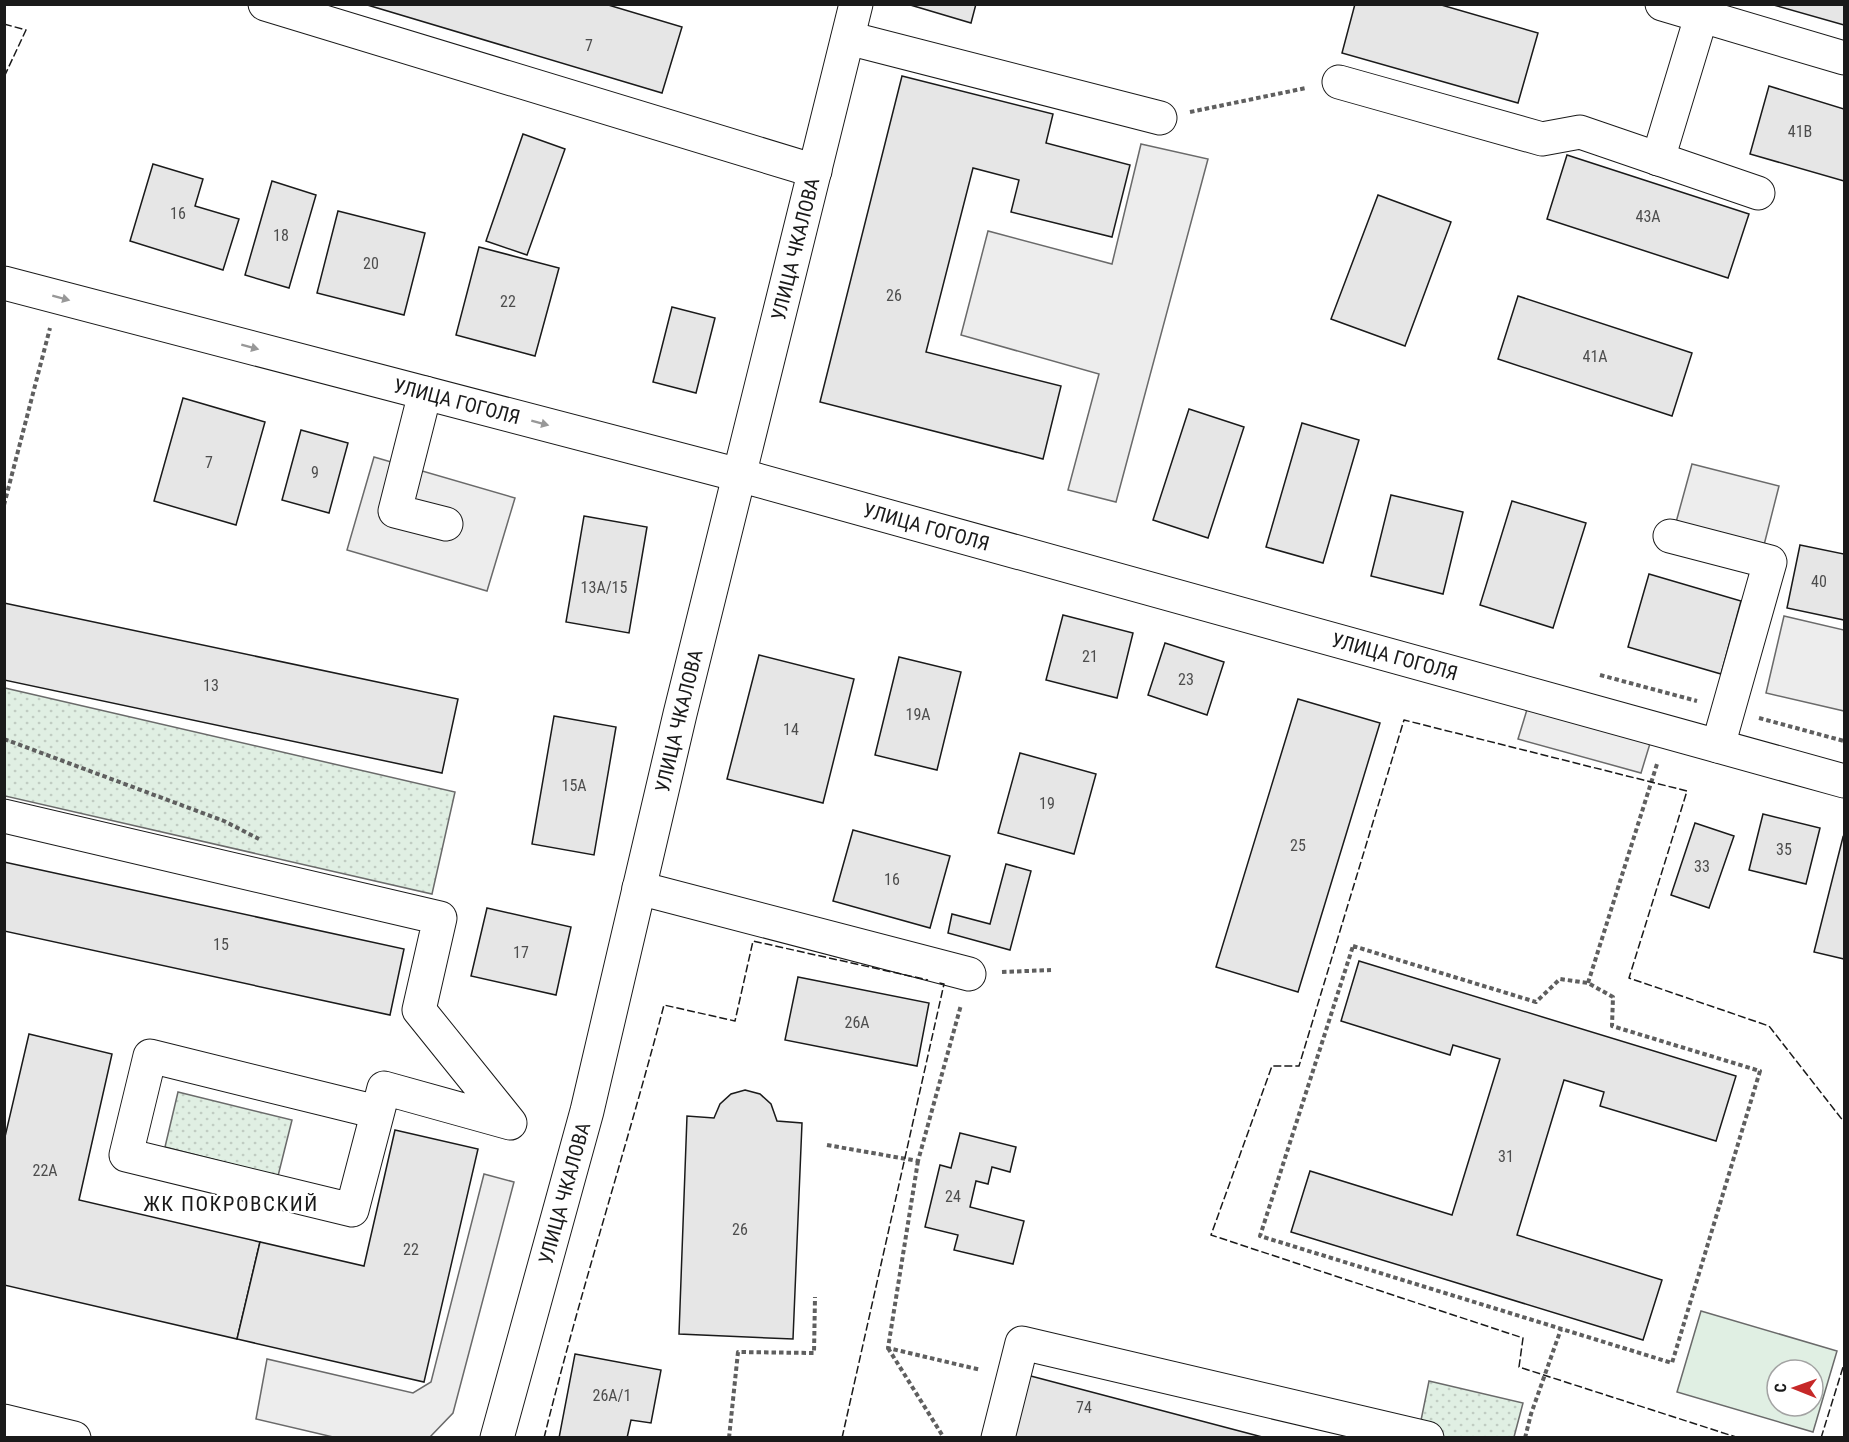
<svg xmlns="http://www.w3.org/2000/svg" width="1849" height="1442" font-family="'Roboto Condensed',sans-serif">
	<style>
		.grass { fill: url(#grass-dots); stroke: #6a6a6a; stroke-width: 1.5 }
		.garden { fill: #e0efe3; stroke: #6a6a6a; stroke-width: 1.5; fill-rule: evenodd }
		.parking { fill: #ededed; stroke: #6a6a6a; stroke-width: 1.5 }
		.building { fill: #e6e6e6; stroke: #1a1a1a; stroke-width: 1.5 }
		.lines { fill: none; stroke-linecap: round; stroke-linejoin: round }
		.minor-casing { stroke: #1a1a1a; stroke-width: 35 }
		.major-casing { stroke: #1a1a1a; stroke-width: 35 }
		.path { stroke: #5f5f5f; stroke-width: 4; stroke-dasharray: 4.5 3; stroke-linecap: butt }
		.minor { stroke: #fff; stroke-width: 33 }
		.major { stroke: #fff; stroke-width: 33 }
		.fence { stroke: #1a1a1a; stroke-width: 1.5; stroke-dasharray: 8 3; stroke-linecap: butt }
		.oneway { fill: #989898 }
		.labels { text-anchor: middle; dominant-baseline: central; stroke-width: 4.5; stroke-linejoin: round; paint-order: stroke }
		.number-label { font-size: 16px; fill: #4d4d4d }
		.street-label { font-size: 20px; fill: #1a1a1a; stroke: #fff }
		.neighbourhood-label { font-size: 21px; letter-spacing: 1.5px; fill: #1a1a1a; stroke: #fff }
	</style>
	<defs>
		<pattern id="grass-dots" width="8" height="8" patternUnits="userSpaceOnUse" patternTransform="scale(1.5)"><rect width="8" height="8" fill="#e0efe3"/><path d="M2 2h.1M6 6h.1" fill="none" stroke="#c0ccc2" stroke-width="1.8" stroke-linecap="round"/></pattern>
	</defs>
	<rect width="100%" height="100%" fill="#fff"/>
	<g class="grass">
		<path d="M5 688 455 792 432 894 5 796Z"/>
		<path d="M178 1092 292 1120 278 1176 165 1147Z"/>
		<path d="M1429 1381 1523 1403 1514 1437 1427 1438 1418 1435Z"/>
	</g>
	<path class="garden" d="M1701 1311 1837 1351 1813 1432 1677 1392ZM1777 1370H1813V1406H1777Z"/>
	<g class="parking">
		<path d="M1141 144 1208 159 1116 502 1068 490 1099 374 961 335 988 231 1112 264Z"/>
		<path d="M374 457 515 498 487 591 347 550Z"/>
		<path d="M1692 464 1779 486 1763 549 1675 526Z"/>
		<path d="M1784 616 1844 630V711L1766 693Z"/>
		<path d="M1529 703 1652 737 1641 773 1518 739Z"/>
		<path d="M484 1174 514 1182 453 1413 429 1438 333 1437 256 1419 267 1359 413 1393 431 1382Z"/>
	</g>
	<g class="building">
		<path d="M364 4H605L682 27 662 93Z"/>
		<path d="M907 4H976L971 23Z"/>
		<path d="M1355 4H1438L1538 33 1518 103 1342 53Z"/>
		<path d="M1770 4H1844V25Z"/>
		<path d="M902 76 1053 114 1046 143 1130 165 1112 237 1011 212 1019 180 973 168 926 352 1061 386 1043 459 820 402Z"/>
		<path d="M1769 86 1844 109V181L1750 154Z"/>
		<path d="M523 134 565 149 527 255 486 241Z"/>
		<path d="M1567 155 1749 214 1728 278 1547 219Z"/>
		<path d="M153 164 203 179 195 206 239 219 223 270 130 241Z"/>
		<path d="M272 181 316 195 289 288 245 275Z"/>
		<path d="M1378 195 1451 222 1405 346 1331 319Z"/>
		<path d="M338 211 425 233 404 315 317 293Z"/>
		<path d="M479 247 559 268 535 356 456 335Z"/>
		<path d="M1518 296 1692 353 1672 416 1498 359Z"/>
		<path d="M672 307 715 318 696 393 653 382Z"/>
		<path d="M183 398 265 422 236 525 154 501Z"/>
		<path d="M1189 409 1244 427 1208 538 1153 520Z"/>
		<path d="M1302 423 1359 440 1323 563 1266 547Z"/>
		<path d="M301 430 348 443 329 513 282 500Z"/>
		<path d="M1391 495 1463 512 1443 594 1371 576Z"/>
		<path d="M1512 501 1586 523 1553 628 1480 605Z"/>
		<path d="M584 516 647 527 629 633 566 622Z"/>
		<path d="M1800 545 1844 554V620L1787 608Z"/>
		<path d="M1649 574 1741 601 1721 674 1628 647Z"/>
		<path d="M4 603 458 699 442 773 4 680Z"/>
		<path d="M1063 615 1133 633 1117 698 1046 680Z"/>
		<path d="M1165 643 1224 662 1207 715 1148 695Z"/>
		<path d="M759 655 854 679 823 803 727 779Z"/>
		<path d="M899 657 961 672 937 770 875 755Z"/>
		<path d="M1298 699 1380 723 1298 992 1216 967Z"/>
		<path d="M554 716 616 727 594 855 532 844Z"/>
		<path d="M1020 753 1096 774 1074 854 998 833Z"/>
		<path d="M1763 814 1820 828 1806 884 1749 870Z"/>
		<path d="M1695 823 1734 836 1709 908 1671 895Z"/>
		<path d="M853 830 950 856 930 928 833 901Z"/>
		<path d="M1843 837 1844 838V959L1814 952Z"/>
		<path d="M4 862 404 949 390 1015 4 931Z"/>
		<path d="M1006 864 1031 871 1010 950 948 933 952 914 990 924Z"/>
		<path d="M487 908 571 927 556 995 471 976Z"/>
		<path d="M1359 961 1736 1076 1716 1141 1600 1106 1604 1092 1564 1080 1517 1235 1662 1280 1643 1340 1291 1232 1310 1171 1452 1215 1500 1059 1453 1045 1450 1055 1341 1021Z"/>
		<path d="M798 977 929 1003 917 1066 785 1040Z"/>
		<path d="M29 1034 112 1054 79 1200 260 1242 237 1339 4 1285V1141Z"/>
		<path d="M745 1090 760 1094 771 1104 777 1121 802 1123 793 1339 679 1334 687 1116 714 1118 720 1104 731 1094Z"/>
		<path d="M395 1130 478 1149 424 1382 237 1339 260 1242 364 1266Z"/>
		<path d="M960 1133 1016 1147 1010 1172 992 1167 988 1184 976 1181 970 1207 1024 1221 1013 1264 954 1250 958 1235 925 1227 940 1165 951 1168Z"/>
		<path d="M575 1354 661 1370 651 1423 631 1420 627 1438H559Z"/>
		<path d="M1027 1375 1266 1438H1011Z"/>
	</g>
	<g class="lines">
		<defs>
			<g id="minor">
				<path d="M265 4 815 171"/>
				<path d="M1662 4 1844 58"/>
				<path d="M848 38 1160 118"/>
				<path d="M1339 82 1542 139 1580 132 1758 193"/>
				<path d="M1658 159 1705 4"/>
				<path d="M425 393 395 511 446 524"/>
				<path d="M1670 536 1770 562 1718 746"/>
				<path d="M4 816 440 918 419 1010 510 1123 384 1088 352 1210 126 1155 150 1056 377 1112"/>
				<path d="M639 888 969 974"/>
				<path id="s1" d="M497 1438 587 1111 680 714 856 4"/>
				<path d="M998 1438 1022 1343 1427 1438"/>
			</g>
			<g id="major">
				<path id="s2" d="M4 283 739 475 1844 781"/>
				<path d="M4 1421 74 1438"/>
			</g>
		</defs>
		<use href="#minor" class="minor-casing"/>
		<use href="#major" class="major-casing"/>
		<g class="path">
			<path d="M1190 112 1306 88"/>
			<path d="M4 505 50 328"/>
			<path d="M1600 675 1697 701"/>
			<path d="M1759 718 1844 741"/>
			<path d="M4 739 224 821 259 839"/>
			<path d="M1353 946 1536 1002 1560 979 1588 983 1613 997 1612 1026 1760 1071 1672 1363 1260 1236Z"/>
			<path d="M1002 972 1051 970"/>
			<path d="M1588 983 1657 764"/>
			<path d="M827 1145 918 1161 961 1005"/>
			<path d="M918 1161 888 1348 981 1370"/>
			<path d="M888 1348 944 1438"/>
			<path d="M729 1438 738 1352 814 1353 815 1297"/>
			<path d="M1525 1438 1531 1414 1561 1329"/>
		</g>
		<use href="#minor" class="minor"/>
		<use href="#major" class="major"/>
		<g class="fence">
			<path d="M4 24 26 30 4 77"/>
			<path d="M544 1438C580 1292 626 1150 664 1005L735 1021 753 941 928 980"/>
			<path d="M842 1438 944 984 939 983"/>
			<path d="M1739 1438 1519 1367 1523 1338 1211 1235 1272 1066H1299L1404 720 1687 791 1629 978 1769 1026 1844 1122"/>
			<path d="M1821 1438 1844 1364"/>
		</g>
	</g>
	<defs><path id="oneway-solid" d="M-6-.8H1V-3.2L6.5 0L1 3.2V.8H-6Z" transform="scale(1.5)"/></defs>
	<g class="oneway">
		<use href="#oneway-solid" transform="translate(61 298) rotate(15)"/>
		<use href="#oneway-solid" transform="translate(250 347) rotate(15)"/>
		<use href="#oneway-solid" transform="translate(540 423) rotate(15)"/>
	</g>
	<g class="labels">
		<g class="number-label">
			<text x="589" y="45">7</text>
			<text x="1800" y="131">41В</text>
			<text x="178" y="213">16</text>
			<text x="1648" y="216">43А</text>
			<text x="281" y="235">18</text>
			<text x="371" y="263">20</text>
			<text x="894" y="295">26</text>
			<text x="508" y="301">22</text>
			<text x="1595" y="356">41А</text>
			<text x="209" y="462">7</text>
			<text x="315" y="472">9</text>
			<text x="1819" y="581">40</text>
			<text x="604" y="587">13А/15</text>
			<text x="1090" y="656">21</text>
			<text x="1186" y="679">23</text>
			<text x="211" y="685">13</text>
			<text x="918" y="714">19А</text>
			<text x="791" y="729">14</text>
			<text x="574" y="785">15А</text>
			<text x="1047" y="803">19</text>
			<text x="1298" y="845">25</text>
			<text x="1784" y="849">35</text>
			<text x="1702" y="866">33</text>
			<text x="892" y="879">16</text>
			<text x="221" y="944">15</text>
			<text x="521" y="952">17</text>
			<text x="857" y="1022">26А</text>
			<text x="1506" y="1156">31</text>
			<text x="45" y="1170">22А</text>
			<text x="953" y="1196">24</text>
			<text x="740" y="1229">26</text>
			<text x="411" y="1249">22</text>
			<text x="612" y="1395">26А/1</text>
			<text x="1084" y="1407">74</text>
		</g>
		<g class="street-label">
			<text stroke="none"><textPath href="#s1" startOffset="1226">УЛИЦА ЧКАЛОВА</textPath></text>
			<text stroke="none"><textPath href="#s2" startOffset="468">УЛИЦА ГОГОЛЯ</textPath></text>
			<text stroke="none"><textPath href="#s2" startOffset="954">УЛИЦА ГОГОЛЯ</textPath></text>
			<text stroke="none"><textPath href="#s2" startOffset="1440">УЛИЦА ГОГОЛЯ</textPath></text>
			<text stroke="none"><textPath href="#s1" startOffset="740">УЛИЦА ЧКАЛОВА</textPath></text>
			<text stroke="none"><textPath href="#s1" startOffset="254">УЛИЦА ЧКАЛОВА</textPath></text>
		</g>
		<g class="neighbourhood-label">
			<text x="231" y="1204">ЖК ПОКРОВСКИЙ</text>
		</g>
	</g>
	<rect width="1849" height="1442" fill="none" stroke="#1a1a1a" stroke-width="12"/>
	<g transform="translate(1795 1388) rotate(271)"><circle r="28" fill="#ffffff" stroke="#a3a3a3" stroke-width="1.5"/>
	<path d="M0-4.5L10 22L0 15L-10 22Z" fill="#c62828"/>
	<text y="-9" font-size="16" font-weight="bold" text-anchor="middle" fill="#1a1a1a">С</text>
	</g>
</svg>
